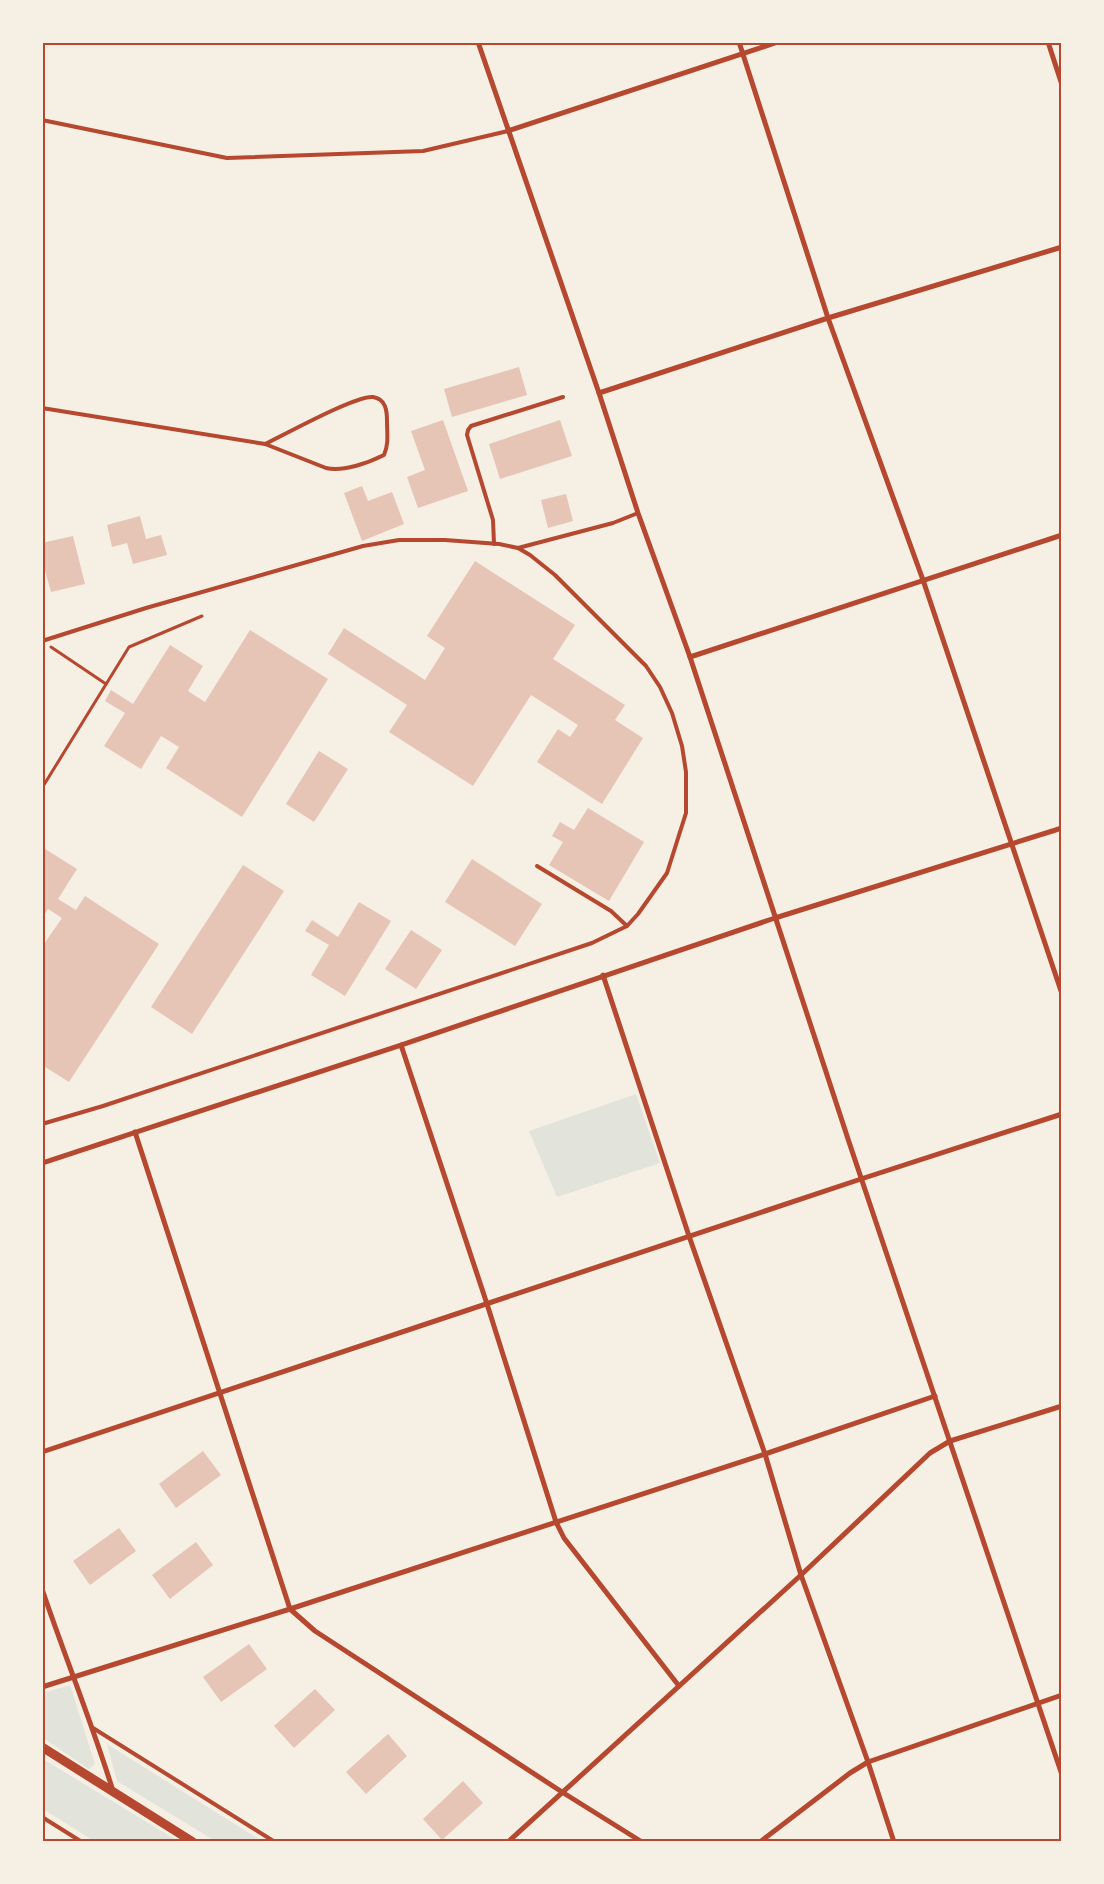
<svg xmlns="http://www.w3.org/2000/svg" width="1104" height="1884" font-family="Barlow,sans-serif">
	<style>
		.green { fill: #e2e4dc }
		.building { fill: #e6c5b7 }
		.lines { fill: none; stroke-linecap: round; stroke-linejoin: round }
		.path { stroke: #b5482f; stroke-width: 3 }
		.service { stroke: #b5482f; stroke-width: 4 }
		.minor { stroke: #b5482f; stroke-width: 5 }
		.tertiary { stroke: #b5482f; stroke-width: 9 }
		.neatline { fill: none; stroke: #b5482f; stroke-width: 2 }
	</style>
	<rect width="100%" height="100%" fill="#f6efe4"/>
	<g class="green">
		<path d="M636 1094 660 1163 557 1197 529 1131Z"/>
		<path d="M70 1685 95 1764 89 1769 43 1738V1693Z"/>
		<path d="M107 1744 262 1841H215L117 1781Z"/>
		<path d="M43 1759 178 1841H94L43 1809Z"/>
	</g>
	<g class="building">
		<path d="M519 367 527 395 452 417 444 389Z"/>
		<path d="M443 420 468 491 418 508 407 477 425 470 411 431Z"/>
		<path d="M560 420 572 456 500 479 489 444Z"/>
		<path d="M362 486 368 501 392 492 404 524 362 541 344 493Z"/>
		<path d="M566 494 573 521 548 528 541 500Z"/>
		<path d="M140 516 146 539 161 535 167 555 133 564 127 543 112 547 107 525Z"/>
		<path d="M73 536 85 584 51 592 42 560V543Z"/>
		<path d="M475 561 575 625 553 659 625 705 615 720 643 738 602 804 537 762 558 729 570 737 578 725 531 695 473 786 389 732 407 705 328 654 344 628 425 680 445 648 427 636Z"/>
		<path d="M250 630 328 679 242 817 166 768 179 747 161 736 141 769 104 746 125 713 105 701 111 690 133 704 170 645 203 666 188 691 205 702Z"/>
		<path d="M319 751 348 769 314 822 286 804Z"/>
		<path d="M588 808 644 842 609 901 549 865 563 842 552 836 560 822 574 830Z"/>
		<path d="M42 847 77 869 58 899 76 910 85 896 159 944 69 1082 42 1065V947L62 918 48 909 42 918Z"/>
		<path d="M472 859 542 904 515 946 445 902Z"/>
		<path d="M243 865 284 891 192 1034 151 1007Z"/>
		<path d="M359 902 391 921 345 996 311 975 329 945 305 931 312 920 338 937Z"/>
		<path d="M411 930 442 950 416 989 385 969Z"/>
		<path d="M203 1451 221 1475 176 1508 159 1484Z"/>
		<path d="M119 1528 136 1551 90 1585 73 1561Z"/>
		<path d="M196 1542 213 1565 170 1599 152 1575Z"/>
		<path d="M249 1644 267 1669 221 1702 203 1677Z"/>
		<path d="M315 1689 335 1710 294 1748 274 1726Z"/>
		<path d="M388 1734 407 1756 366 1794 346 1772Z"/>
		<path d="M463 1781 483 1803 442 1840 423 1819Z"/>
	</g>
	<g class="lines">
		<g class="path">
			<path d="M51 647 106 684"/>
			<path d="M42 788 129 647 202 616"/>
		</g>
		<g class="service">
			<path d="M42 120 227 158 423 151 508 131"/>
			<path d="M42 408 265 444 326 468C343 472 368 463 384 455 389 444 387 433 387 421 387 411 386 399 373 397 356 395 284 435 265 444"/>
			<path d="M494 544 493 520 467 435 468 430 471 426 563 397"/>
			<path d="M518 548 613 523 638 513"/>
			<path d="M42 641 146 608 363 546 399 540H445L499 544 518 548 530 555 555 575 646 666 660 687 672 713 682 746 686 772V813L667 873 638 914 627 926 592 943 103 1106 42 1124"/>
			<path d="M537 866 611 911 627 926"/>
			<path d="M93 1728 275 1842"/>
			<path d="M42 1817 82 1842"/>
		</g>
		<g class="minor">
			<path d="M478 42 599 393 638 513 690 657 849 1142 1062 1775"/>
			<path d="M739 42 828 318 923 580 1062 994"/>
			<path d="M1048 42 1062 85"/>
			<path d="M508 131 778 42"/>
			<path d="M599 393 828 318 1062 247"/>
			<path d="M690 657 1062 535"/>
			<path d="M603 975 689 1236 765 1454 801 1575 868 1762 894 1842"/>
			<path d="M401 1045 487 1304 556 1522 564 1538 679 1686"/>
			<path d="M135 1132 290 1609 315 1631 562 1792 642 1842"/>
			<path d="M42 1163 401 1045 775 918 1062 828"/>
			<path d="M42 1452 861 1179 1062 1114"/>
			<path d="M42 1589C65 1657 92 1723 113 1791"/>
			<path d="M42 1687 290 1609 765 1454 935 1396"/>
			<path d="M508 1842 801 1575 930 1453 950 1441 1062 1406"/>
			<path d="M760 1842 850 1773 868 1762 1062 1695"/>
		</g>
		<path class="tertiary" d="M42 1747 193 1842"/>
	</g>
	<rect width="1104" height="1884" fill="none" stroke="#f6efe4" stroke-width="88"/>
	<rect x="44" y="44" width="1016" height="1796" class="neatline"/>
</svg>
